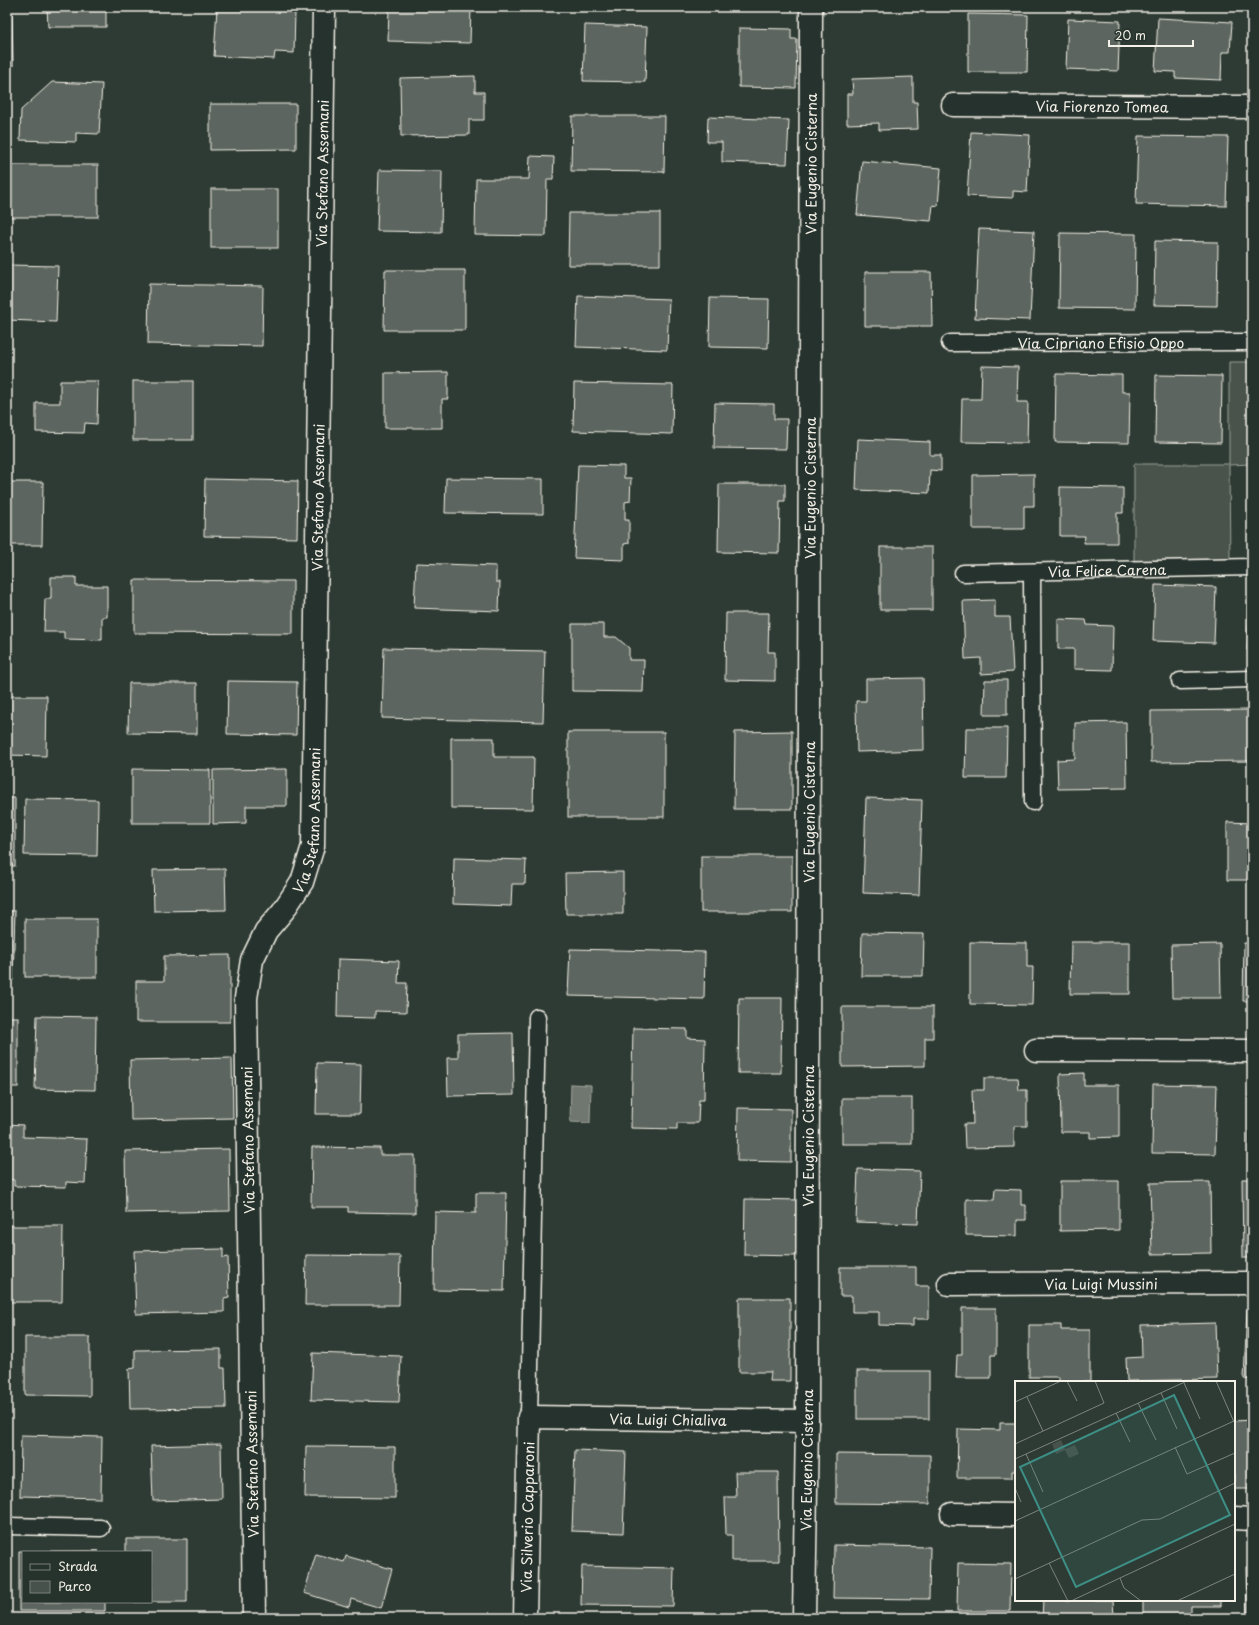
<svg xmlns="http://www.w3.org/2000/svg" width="1259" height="1625" font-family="'Playpen Sans',sans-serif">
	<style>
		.green { fill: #48524c; stroke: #9ea29a }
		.water { fill: #6f7770; stroke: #a4a8a0 }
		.building { fill: #5c655e; stroke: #f4f1e8 }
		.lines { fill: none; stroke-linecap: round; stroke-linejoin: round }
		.lane-casing { stroke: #f4f1e8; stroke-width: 19 }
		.street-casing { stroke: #f4f1e8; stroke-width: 25 }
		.lane { stroke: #26332d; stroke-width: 16 }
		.street { stroke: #26332d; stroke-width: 22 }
		.labels { text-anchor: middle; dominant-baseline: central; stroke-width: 3; stroke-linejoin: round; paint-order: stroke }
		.street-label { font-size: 14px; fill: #f4f1e8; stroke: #26332d }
		.inset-road { fill: none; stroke: #7d847c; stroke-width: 1 }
		.view { fill: #3d8f86; fill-opacity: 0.15; stroke: #3d8f86; stroke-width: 2 }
		.inset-edge { fill: none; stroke: #f4f1e8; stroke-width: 2 }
	</style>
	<rect width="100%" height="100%" fill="#2e3b34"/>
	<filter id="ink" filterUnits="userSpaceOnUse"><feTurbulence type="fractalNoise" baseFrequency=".025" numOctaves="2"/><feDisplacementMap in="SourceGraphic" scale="8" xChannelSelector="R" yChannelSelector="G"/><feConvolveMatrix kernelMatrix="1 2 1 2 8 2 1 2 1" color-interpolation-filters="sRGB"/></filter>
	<g filter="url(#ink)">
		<path class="green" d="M1229 362H1252V464L1229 465 1230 562H1134V464H1229Z"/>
		<path class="water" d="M571 1084 591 1085 590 1123 570 1122Z"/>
		<g class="building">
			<path d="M47 7H106V27H48Z"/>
			<path d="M389 7H471L470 43 388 41Z"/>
			<path d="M217 8 295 11 294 53 275 52 274 59 214 56Z"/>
			<path d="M7 12H12L13 66H7Z"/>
			<path d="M968 14 1028 15 1027 72H968Z"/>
			<path d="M1158 18 1232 22 1230 52H1222L1221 80 1175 78V72L1155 71Z"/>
			<path d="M1068 19 1120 21 1118 71 1066 69Z"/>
			<path d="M585 25 647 27 645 82 583 81Z"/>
			<path d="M739 28 791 29V39H797L796 88 739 87Z"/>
			<path d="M475 76V92H484V120H469V135L401 136 400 78Z"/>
			<path d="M913 77V102H917L918 129 879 130V123L847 124V94H853L852 79Z"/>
			<path d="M52 82 102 84 99 134 76 133V142L20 140 21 110Z"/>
			<path d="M210 104H296V149L210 150Z"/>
			<path d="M572 116H665L664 172 571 171Z"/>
			<path d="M708 117 789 120 787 164 722 162V142H707Z"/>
			<path d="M971 132 1030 135 1027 192 1013 191V198L967 196Z"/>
			<path d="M1138 136 1228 137 1226 206 1136 204Z"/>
			<path d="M1251 146H1252V205H1250Z"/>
			<path d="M530 156 554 157 553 179H547L546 236 475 235 476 179H529Z"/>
			<path d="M862 161 941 168 938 206 933 205 931 221 857 215Z"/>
			<rect x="7" y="165" width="91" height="52"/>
			<path d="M379 170 442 171 441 232 377 231Z"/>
			<rect x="211" y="189" width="67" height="59"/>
			<path d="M569 213H660V265H568Z"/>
			<path d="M979 229 1034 231 1030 320 975 318Z"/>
			<path d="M1060 233 1136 234 1135 309 1059 308Z"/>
			<path d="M1155 241 1218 242 1217 306 1154 305Z"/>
			<path d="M7 265 58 266 56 322 7 320Z"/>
			<path d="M385 270H465V330H384Z"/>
			<path d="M865 272H931L932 326H865Z"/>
			<path d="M149 284 263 286 262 346 148 344Z"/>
			<path d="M578 296 669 299 667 350 576 347Z"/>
			<path d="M710 298 769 299 768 348 709 347Z"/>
			<path d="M982 366 1018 367 1017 402H1028L1027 443 961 442 962 399H981Z"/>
			<path d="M448 372V399H442V428H385V373Z"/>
			<path d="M1056 374 1122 375V392H1130L1129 443 1055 442Z"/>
			<path d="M1156 375 1222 376 1221 443 1155 442Z"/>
			<path d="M60 381H98L97 424 85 423 84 433 36 432V403H60Z"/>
			<rect x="133" y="381" width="60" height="59"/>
			<path d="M574 383 673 385 672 434 573 431Z"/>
			<path d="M715 403 774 404V419H787L786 449 714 448Z"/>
			<path d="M858 439 930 442V455H941V471L930 470 929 493 856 490Z"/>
			<path d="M578 465 624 466V478H631L630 501 625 502V520H629V543L624 544V560L574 558Z"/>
			<path d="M1034 474V506H1024V529H973V475Z"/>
			<path d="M1251 474H1252V539H1250Z"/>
			<path d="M446 478 543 479V514L445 513Z"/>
			<path d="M205 479 298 481 297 538 204 536Z"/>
			<path d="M7 482H43L42 545H7Z"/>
			<path d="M719 484H785V501H780L779 553 718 552Z"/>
			<path d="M1060 487 1123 488V513H1117V543H1084L1085 536H1060Z"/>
			<rect x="880" y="547" width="52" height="63"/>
			<path d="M416 563 496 566V582H500L499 611 414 608Z"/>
			<path d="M51 577H76V586H107V617H102V640L64 639V632H44L45 599H51Z"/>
			<rect x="7" y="580" width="4" height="58"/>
			<path d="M134 580 293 581V634L134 633Z"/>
			<path d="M1155 585 1216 587 1214 643 1153 641Z"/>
			<path d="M1250 589H1252V651L1247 650Z"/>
			<path d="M995 600V617H1010L1013 672 981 674V658L965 659 963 601Z"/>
			<path d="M726 613H769L768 652H775V681L725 680Z"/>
			<path d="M1058 619 1086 620 1087 625 1113 626 1112 670 1074 669V649H1058Z"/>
			<path d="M572 624H604V637H616L629 648V660H644L643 692 572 691Z"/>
			<path d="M384 648 545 651 543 722 382 718Z"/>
			<path d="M923 678 924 750 857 752 856 701H866V679Z"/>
			<path d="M985 680H1007V715H984Z"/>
			<path d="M228 681 297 682 296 735 227 734Z"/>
			<path d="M129 683H197V734L128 733Z"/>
			<path d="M7 696H47L46 756 7 755Z"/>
			<path d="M1252 710V761L1151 762V711Z"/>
			<path d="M1126 722 1127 788 1058 789 1057 760 1075 759V723Z"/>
			<path d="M966 728H1007L1006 778H965Z"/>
			<path d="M792 731V809H734L735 732Z"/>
			<rect x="568" y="732" width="96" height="85"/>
			<path d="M451 738H494V757H534L533 809 451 808Z"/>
			<path d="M132 769 210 770V823H132Z"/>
			<path d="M287 769V806H246V823L213 824V770Z"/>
			<rect x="7" y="798" width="8" height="68"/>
			<path d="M866 798 922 800 919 895 863 893Z"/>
			<path d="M25 799 98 800 97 856 24 855Z"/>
			<path d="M1227 822 1252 823V880H1227Z"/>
			<rect x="701" y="856" width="91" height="56"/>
			<path d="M454 858 526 860 525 884H512L511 906 453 904Z"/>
			<path d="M225 869 226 910 154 911 153 870Z"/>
			<path d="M623 872V914H566L565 873Z"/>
			<path d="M7 911H15L13 980H7Z"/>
			<rect x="25" y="919" width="72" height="58"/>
			<path d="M862 933 924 934 923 976H861Z"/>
			<path d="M970 942 1027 943V967H1033L1032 1005 970 1004Z"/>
			<path d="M1071 942H1130V994H1070Z"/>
			<path d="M1244 943H1252V1001H1243Z"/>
			<path d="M1220 944 1221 998H1172L1171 945Z"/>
			<path d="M570 949 705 952 704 999 568 996Z"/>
			<path d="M230 955V1022H136V981H164V956Z"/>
			<path d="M338 959 399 961 398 983H407L406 1012 375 1011V1018L337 1017Z"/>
			<path d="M739 998H782L781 1073H738Z"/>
			<path d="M842 1007H933V1038H925V1066L842 1067Z"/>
			<path d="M37 1016 96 1017 95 1090 35 1089Z"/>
			<rect x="7" y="1017" width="11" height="70"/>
			<path d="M633 1028 687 1029V1038L705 1039 704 1100H699L698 1123H677V1129L631 1128Z"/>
			<path d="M513 1033 514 1095 448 1096 447 1058H458V1034Z"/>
			<path d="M232 1058 233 1118 131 1120 130 1060Z"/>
			<path d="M317 1063 361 1064 360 1114H316Z"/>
			<path d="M1084 1073V1085H1119V1137L1090 1138V1132H1061L1060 1074Z"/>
			<path d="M984 1078H1018L1019 1090H1027V1126H1014V1147L965 1148 964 1124H973L972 1090H984Z"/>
			<path d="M1153 1084 1217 1085 1215 1154 1152 1153Z"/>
			<rect x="1249" y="1091" width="3" height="62"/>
			<rect x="842" y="1098" width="70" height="46"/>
			<path d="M738 1108 791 1109V1162L737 1161Z"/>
			<path d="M7 1124 23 1125V1137L87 1139 85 1183 66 1182V1187L14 1186V1180L7 1179Z"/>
			<path d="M312 1147 380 1148V1155H415V1213L348 1212V1207H311Z"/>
			<path d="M229 1149 230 1211 126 1213 125 1151Z"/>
			<path d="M858 1169 920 1171 918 1224 856 1222Z"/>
			<path d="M1242 1179H1252V1258H1243Z"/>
			<path d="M1060 1181H1119V1230L1060 1231Z"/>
			<path d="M1210 1182 1211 1253 1152 1254 1150 1183Z"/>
			<path d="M995 1189 1021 1190V1205H1026V1220H1017V1236L966 1235V1199L994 1200Z"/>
			<path d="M476 1193H506L504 1291 434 1290 435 1212 476 1213Z"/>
			<path d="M745 1199 800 1200 799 1256 744 1255Z"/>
			<path d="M7 1226H63L62 1302H7Z"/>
			<path d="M223 1249V1258L228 1257 229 1298 224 1299V1312L136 1314 134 1251Z"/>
			<path d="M306 1255 400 1256 399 1305H305Z"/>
			<path d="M840 1267H916V1286H929V1319H913V1326L879 1325V1312H852V1296H840Z"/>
			<path d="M739 1298H790V1381H770L771 1372H739Z"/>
			<path d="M962 1308H996V1355H991V1378H956L957 1355H962Z"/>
			<path d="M1247 1309H1252V1380L1244 1379Z"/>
			<path d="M1215 1323 1217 1379 1127 1381 1126 1358 1142 1357 1141 1325Z"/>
			<path d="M1029 1325H1061V1330H1090V1382H1059V1377H1029Z"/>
			<path d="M25 1337H90V1396L25 1395Z"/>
			<path d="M221 1349V1368H225L226 1408 130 1409 129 1369 135 1368V1350Z"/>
			<path d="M313 1353 401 1356 399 1402 311 1400Z"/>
			<rect x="857" y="1371" width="72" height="48"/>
			<path d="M1252 1420V1489H1234V1421Z"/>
			<path d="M1000 1423H1016V1471H1012V1478H957L958 1429 1000 1430Z"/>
			<path d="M21 1435 102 1437 101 1498 20 1496Z"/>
			<path d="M221 1444 222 1499 153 1501 151 1446Z"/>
			<path d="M306 1446 395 1447V1498L305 1497Z"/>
			<path d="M575 1450 626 1452 623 1533 572 1531Z"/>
			<path d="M836 1454 930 1455V1504L836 1503Z"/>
			<path d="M735 1472H778L779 1561H732V1535H726L725 1497H736Z"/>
			<path d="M126 1539H187V1602H126H151V1552H126Z"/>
			<path d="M834 1545 930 1547 929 1599 833 1598Z"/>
			<path d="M19 1551H99L23 1552V1602H105V1611H19Z"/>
			<path d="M316 1554 344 1562 346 1556 392 1569 381 1608 351 1599 349 1607 304 1593Z"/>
			<path d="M958 1563 1011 1564 1010 1611H957Z"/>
			<path d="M582 1566 674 1568 673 1606 581 1605Z"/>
			<path d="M1246 1567H1252V1613H1247Z"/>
			<path d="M1043 1600H1113L1114 1618H1042Z"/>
			<path d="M1143 1600H1221V1606H1191V1618H1143Z"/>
		</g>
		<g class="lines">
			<defs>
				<g id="lane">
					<path id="s1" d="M950 343 1252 342"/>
					<path d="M1032 572 1033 802"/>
					<path id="s2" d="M963 573 1252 567"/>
					<path d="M1180 681 1252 679"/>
					<path d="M529 1417 537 1017"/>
					<path d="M7 1526 101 1528"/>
				</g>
				<g id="street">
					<path id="s3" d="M953 105 1252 107"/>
					<path d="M1036 1050 1252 1051"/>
					<path id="s4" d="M949 1284 1252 1283"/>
					<path d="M952 1514 1016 1515"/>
					<path d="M1234 1518 1252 1519"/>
					<path id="s5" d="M254 1618 246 998 252 960 266 931 283 911 302 882 313 846 324 7"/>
					<path id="s6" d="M525 1618 529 1417 807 1421"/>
					<path id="s7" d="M804 1618 807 1421 811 7"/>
				</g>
			</defs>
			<use href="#lane" class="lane-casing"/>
			<use href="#street" class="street-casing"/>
			<use href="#lane" class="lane"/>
			<use href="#street" class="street"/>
		</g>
	</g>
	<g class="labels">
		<g class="street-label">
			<text stroke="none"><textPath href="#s3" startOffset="149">Via Fiorenzo Tomea</textPath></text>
			<text stroke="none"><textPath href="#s7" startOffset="1454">Via Eugenio Cisterna</textPath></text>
			<text stroke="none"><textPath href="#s5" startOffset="1462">Via Stefano Assemani</textPath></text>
			<text stroke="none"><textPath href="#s1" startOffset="151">Via Cipriano Efisio Oppo</textPath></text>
			<text stroke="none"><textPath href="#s7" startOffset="1130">Via Eugenio Cisterna</textPath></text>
			<text stroke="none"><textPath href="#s5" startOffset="1138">Via Stefano Assemani</textPath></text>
			<text stroke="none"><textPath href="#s2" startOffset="144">Via Felice Carena</textPath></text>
			<text stroke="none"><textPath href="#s7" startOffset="806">Via Eugenio Cisterna</textPath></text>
			<text stroke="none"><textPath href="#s5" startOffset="814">Via Stefano Assemani</textPath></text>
			<text stroke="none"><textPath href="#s7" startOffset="482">Via Eugenio Cisterna</textPath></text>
			<text transform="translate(248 1140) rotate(-91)">Via Stefano Assemani</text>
			<text stroke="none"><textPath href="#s4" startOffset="152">Via Luigi Mussini</textPath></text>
			<text stroke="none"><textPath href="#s6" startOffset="340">Via Luigi Chialiva</textPath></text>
			<text stroke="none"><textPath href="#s7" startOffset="158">Via Eugenio Cisterna</textPath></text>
			<text transform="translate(252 1464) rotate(-91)">Via Stefano Assemani</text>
			<text stroke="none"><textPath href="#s6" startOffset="101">Via Silverio Capparoni</textPath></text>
		</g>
	</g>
	<g transform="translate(1015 1381)">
		<rect width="220" height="220" fill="#2e3b34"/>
		<path d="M46 59 50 68 60 64 64 73 54 77 50 69 41 73 37 63Z" fill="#48524c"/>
		<path class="inset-road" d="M52 0 62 20M201 0 219 41M169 2 185 38M146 12 162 48M12 16 28 50M0 21 46 0M123 22 141 59M101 32 115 61M0 63 89 22 80 0M160 66 172 93 220 72M11 73 28 111M0 78 172 0M0 107 6 121M0 140 219 40M34 182 53 220M105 197 109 207 126 220M0 198 127 139 145 138 220 102M56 220 220 143M162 220 220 193"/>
		<path class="view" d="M159 14 215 134 61 206 5 86Z"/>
		<rect width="220" height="220" class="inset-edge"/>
	</g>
	<rect width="1259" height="1625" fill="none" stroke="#26332d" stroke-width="24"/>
	<rect x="12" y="12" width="1235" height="1601" fill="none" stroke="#f4f1e8" stroke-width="1.5" filter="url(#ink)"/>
	<rect x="22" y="1551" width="130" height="52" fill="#26332d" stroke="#787f78"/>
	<rect x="30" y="1564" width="20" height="6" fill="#26332d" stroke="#787f78"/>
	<text x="58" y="1571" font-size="12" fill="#f4f1e8">Strada</text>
	<rect x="30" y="1581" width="20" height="12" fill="#48524c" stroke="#787f78"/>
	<text x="58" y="1591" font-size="12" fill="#f4f1e8">Parco</text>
	<path d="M1109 40v6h84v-6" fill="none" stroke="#f4f1e8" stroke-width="2"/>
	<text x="1115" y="40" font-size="12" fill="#f4f1e8" stroke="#26332d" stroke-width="3" paint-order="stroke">20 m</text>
</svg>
